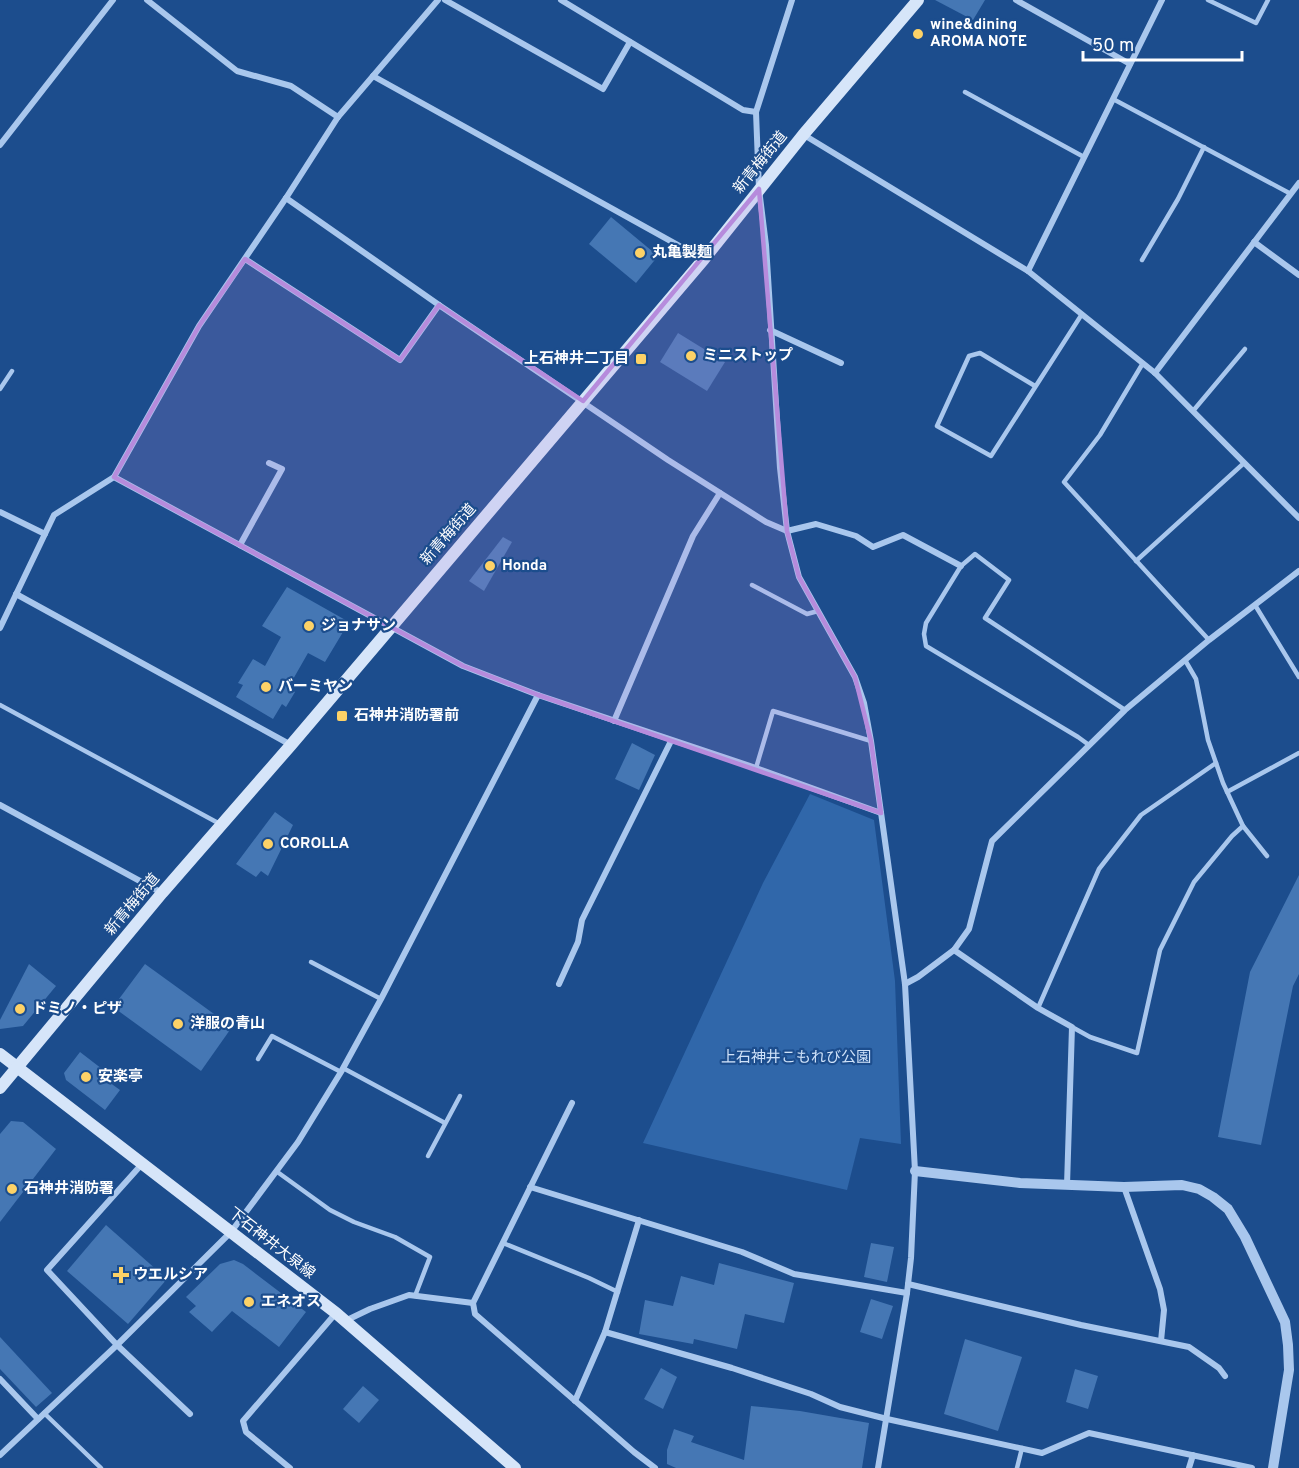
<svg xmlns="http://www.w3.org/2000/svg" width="1299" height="1468" font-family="Overpass,'Noto Sans JP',sans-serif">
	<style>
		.green { fill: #3067aa }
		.building { fill: #4577b4 }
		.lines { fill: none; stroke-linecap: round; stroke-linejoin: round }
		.service { stroke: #a9c7ed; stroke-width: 4.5 }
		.minor { stroke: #a9c7ed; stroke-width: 6 }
		.tertiary { stroke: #a9c7ed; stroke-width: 10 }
		.secondary { stroke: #d6e5f9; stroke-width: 12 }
		.marked { fill: #b68bdc; fill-opacity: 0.2; stroke: #b68bdc; stroke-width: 4.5; stroke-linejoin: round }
		.poi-dot { fill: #fdd267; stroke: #1c4d8d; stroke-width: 2 }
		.labels { text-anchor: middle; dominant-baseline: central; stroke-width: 4.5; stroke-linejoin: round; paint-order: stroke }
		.poi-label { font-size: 15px; font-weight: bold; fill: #fff; stroke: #1c4d8d; text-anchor: start }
		.street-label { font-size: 15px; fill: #fff; stroke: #1c4d8d }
		.park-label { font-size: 15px; fill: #cfe2f9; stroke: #1c4d8d }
	</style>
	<rect width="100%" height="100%" fill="#1c4d8d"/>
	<path class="green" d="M810 794 874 820 895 981 901 1144 860 1138 847 1190 643 1143 763 883Z"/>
	<g class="building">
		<path d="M935 0H985L973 20Z"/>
		<path d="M611 217 658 256 636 283 589 244Z"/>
		<path d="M678 333 725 362 707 391 660 362Z"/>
		<path d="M503 537 512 542 484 591 469 581Z"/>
		<path d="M287 587 349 622 325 662 308 653 288 688 295 692 286 707 282 704 273 719 236 697 243 685 238 683 253 659 265 666 281 637 262 626Z"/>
		<path d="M632 743 655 755 639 790 615 779Z"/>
		<path d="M275 812 293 825 268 876 261 871 256 877 236 864Z"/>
		<path d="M1299 875V974L1293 986 1261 1145 1218 1137 1250 972Z"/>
		<path d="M29 964 56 986 23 1026 0 1029V1020Z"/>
		<path d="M145 964 232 1027 201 1071 113 1007Z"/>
		<path d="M80 1052 106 1072 102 1077 120 1090 105 1110 66 1080 64 1073Z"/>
		<path d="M11 1121 23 1122 56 1149 0 1222V1134Z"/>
		<path d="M106 1225 167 1279 128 1324 67 1271Z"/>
		<path d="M871 1243 894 1247 887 1282 864 1277Z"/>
		<path d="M234 1260 243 1264 306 1312 279 1347 232 1311 212 1332 189 1312 196 1306 186 1297 220 1264Z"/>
		<path d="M719 1263 794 1283 784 1323 745 1314 737 1349 694 1339 693 1344 639 1334 645 1300 673 1306 681 1276 714 1285Z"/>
		<path d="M871 1299 893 1306 882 1339 860 1332Z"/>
		<path d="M0 1337 52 1393 36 1407 0 1369Z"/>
		<path d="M965 1339 1022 1357 998 1431 944 1414Z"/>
		<path d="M661 1368 677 1377 663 1409 644 1399Z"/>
		<path d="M1075 1369 1098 1376 1088 1409 1066 1402Z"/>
		<path d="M363 1386 379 1400 359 1423 343 1409Z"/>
		<path d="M751 1406 800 1411 869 1423 862 1468H676L667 1464V1450L674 1429 694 1436 691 1442 744 1460Z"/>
	</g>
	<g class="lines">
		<g class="service">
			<path d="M1208 0 1256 23 1268 0"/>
			<path d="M965 92 1084 157"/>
			<path d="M1113 99 1291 194"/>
			<path d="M1142 260 1178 199 1204 147"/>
			<path d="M1143 363 1100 435 1064 482 1209 640"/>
			<path d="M1035 386 980 353 969 356 937 426 991 456 1082 314"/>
			<path d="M0 389 12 371"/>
			<path d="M1193 411 1245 349"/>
			<path d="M1136 561 1244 463"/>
			<path d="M752 585 807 614 818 611"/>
			<path d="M1255 605 1299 677"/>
			<path d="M1185 660 1196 679 1208 740 1223 783 1243 826 1267 856"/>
			<path d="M0 705 220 824"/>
			<path d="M1089 745 1078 737 926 646 924 634 926 623 961 566 975 554 1009 580 985 618 1125 710"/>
			<path d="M756 768 773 711 871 741"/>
			<path d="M1227 792 1299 753"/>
			<path d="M311 962 381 999"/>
			<path d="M1038 1008 1099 869 1141 815 1216 763"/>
			<path d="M1072 1027 1090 1037 1137 1053 1160 950 1194 882 1232 836 1243 826"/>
			<path d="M258 1059 272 1036 341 1072"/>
			<path d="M343 1068 445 1123"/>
			<path d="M428 1156 460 1096"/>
			<path d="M276 1171 330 1210 354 1222 395 1237 430 1257 415 1296"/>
			<path d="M503 1243 589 1278 618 1292"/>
			<path d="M44 1413 101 1468"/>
			<path d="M1017 1468 1022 1448"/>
		</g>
		<g class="minor">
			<path d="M147 0 237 71 291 86 338 117"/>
			<path d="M445 0 603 89 630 42"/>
			<path d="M561 0 743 110 756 112"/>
			<path d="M792 0 756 112 759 189 766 245 780 468 787 531 799 577 855 677 864 703 871 741 905 984 915 1171 911 1258 907 1293 878 1468"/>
			<path d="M1016 0 1130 64"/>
			<path d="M373 76 703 259"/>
			<path d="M804 135 1028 271 1155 373 1299 518"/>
			<path d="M0 145 113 0"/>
			<path d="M286 198 439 305 668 460 766 522 787 531 816 524 856 536 873 547 903 535 961 566"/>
			<path d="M1254 242 1299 275"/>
			<path d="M245 259 400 360 439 305"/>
			<path d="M1028 271 1162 0"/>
			<path d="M770 330 841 363"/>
			<path d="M1155 373 1299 183"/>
			<path d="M114 477 463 666 538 695 756 768 881 813"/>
			<path d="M0 512 45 534"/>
			<path d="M240 545 282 469 269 463"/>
			<path d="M16 594 291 745"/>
			<path d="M0 628 54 515 114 477 199 326 286 198 338 117 438 0"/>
			<path d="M614 721 693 536 720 493"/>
			<path d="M0 805 162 893"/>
			<path d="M954 950 1038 1008 1072 1027 1067 1185"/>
			<path d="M559 984 578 942 582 920 671 741"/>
			<path d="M905 984 918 977 954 950 969 929 992 841 1125 710 1209 640 1299 571"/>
			<path d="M572 1103 473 1303 475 1314 634 1452 655 1468"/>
			<path d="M142 1164 47 1270 117 1345 190 1414"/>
			<path d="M530 1187 742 1252 794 1274 907 1293"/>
			<path d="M1124 1187 1160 1289 1164 1310 1161 1341"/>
			<path d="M908 1284 1081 1325 1189 1347 1219 1368 1225 1376"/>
			<path d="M345 1321 370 1309 409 1295 473 1303"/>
			<path d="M605 1332 732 1368 811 1394 840 1407 887 1419 1042 1453 1089 1433 1252 1468"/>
			<path d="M0 1379 38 1419"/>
			<path d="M575 1401 605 1332 639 1220"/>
			<path d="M0 1455 117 1345 231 1232 298 1142 341 1072 381 999 538 695"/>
			<path d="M290 1468 246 1432 243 1421 336 1313"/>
			<path d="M1189 1468 1193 1455"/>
		</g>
		<path class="tertiary" d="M915 1171 1020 1183 1124 1187 1182 1185 1199 1189 1213 1197 1228 1209 1245 1237 1285 1322 1288 1345 1289 1370 1273 1468"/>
		<g class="secondary">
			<path d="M0 1054 336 1313 515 1468"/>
			<path d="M0 1088 162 893 291 745 704 259 803 135 918 0"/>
		</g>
	</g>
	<path class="marked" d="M759 189 787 531 799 577 855 677 871 741 881 813 538 695 463 666 114 477 199 326 245 259 400 360 439 305 583 401Z"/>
	<g class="poi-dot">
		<circle cx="918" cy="34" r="6"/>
		<circle cx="640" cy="253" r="6"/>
		<circle cx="691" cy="356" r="6"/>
		<rect x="635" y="353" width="12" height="12" rx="3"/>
		<circle cx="490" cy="566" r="6"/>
		<circle cx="309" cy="626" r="6"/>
		<circle cx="266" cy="687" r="6"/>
		<rect x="336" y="710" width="12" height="12" rx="3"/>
		<circle cx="268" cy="844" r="6"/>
		<circle cx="20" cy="1009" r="6"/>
		<circle cx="178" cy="1024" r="6"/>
		<circle cx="86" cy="1077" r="6"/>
		<circle cx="12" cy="1189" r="6"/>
		<path d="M118 1266h6v6h6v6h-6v6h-6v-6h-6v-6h6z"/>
		<circle cx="249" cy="1302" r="6"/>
	</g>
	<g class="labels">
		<g class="poi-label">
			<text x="930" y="25">wine&amp;dining<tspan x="930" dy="17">AROMA NOTE</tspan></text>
			<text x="652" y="253">丸亀製麺</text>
			<text x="703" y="356">ミニストップ</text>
			<text x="629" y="359" text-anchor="end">上石神井二丁目</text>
			<text x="502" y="566">Honda</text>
			<text x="321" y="626">ジョナサン</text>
			<text x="278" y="687">バーミヤン</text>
			<text x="354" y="716">石神井消防署前</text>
			<text x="280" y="844">COROLLA</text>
			<text x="32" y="1009">ドミノ・ピザ</text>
			<text x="190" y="1024">洋服の青山</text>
			<text x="98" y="1077">安楽亭</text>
			<text x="24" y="1189">石神井消防署</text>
			<text x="133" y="1275">ウエルシア</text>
			<text x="261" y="1302">エネオス</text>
		</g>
		<g class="street-label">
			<text transform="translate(761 163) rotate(-51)">新青梅街道</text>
			<text transform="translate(449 535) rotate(-49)">新青梅街道</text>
			<text transform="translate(133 905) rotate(-50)">新青梅街道</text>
			<text transform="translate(271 1244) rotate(38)">下石神井大泉線</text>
		</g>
		<g class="park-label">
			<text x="796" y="1058">上石神井こもれび公園</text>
		</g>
	</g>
	<path d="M1083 51v9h159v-9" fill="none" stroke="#ffffff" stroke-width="3"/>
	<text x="1092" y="51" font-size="18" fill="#ffffff" stroke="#1c4d8d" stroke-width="4.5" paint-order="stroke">50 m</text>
</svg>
